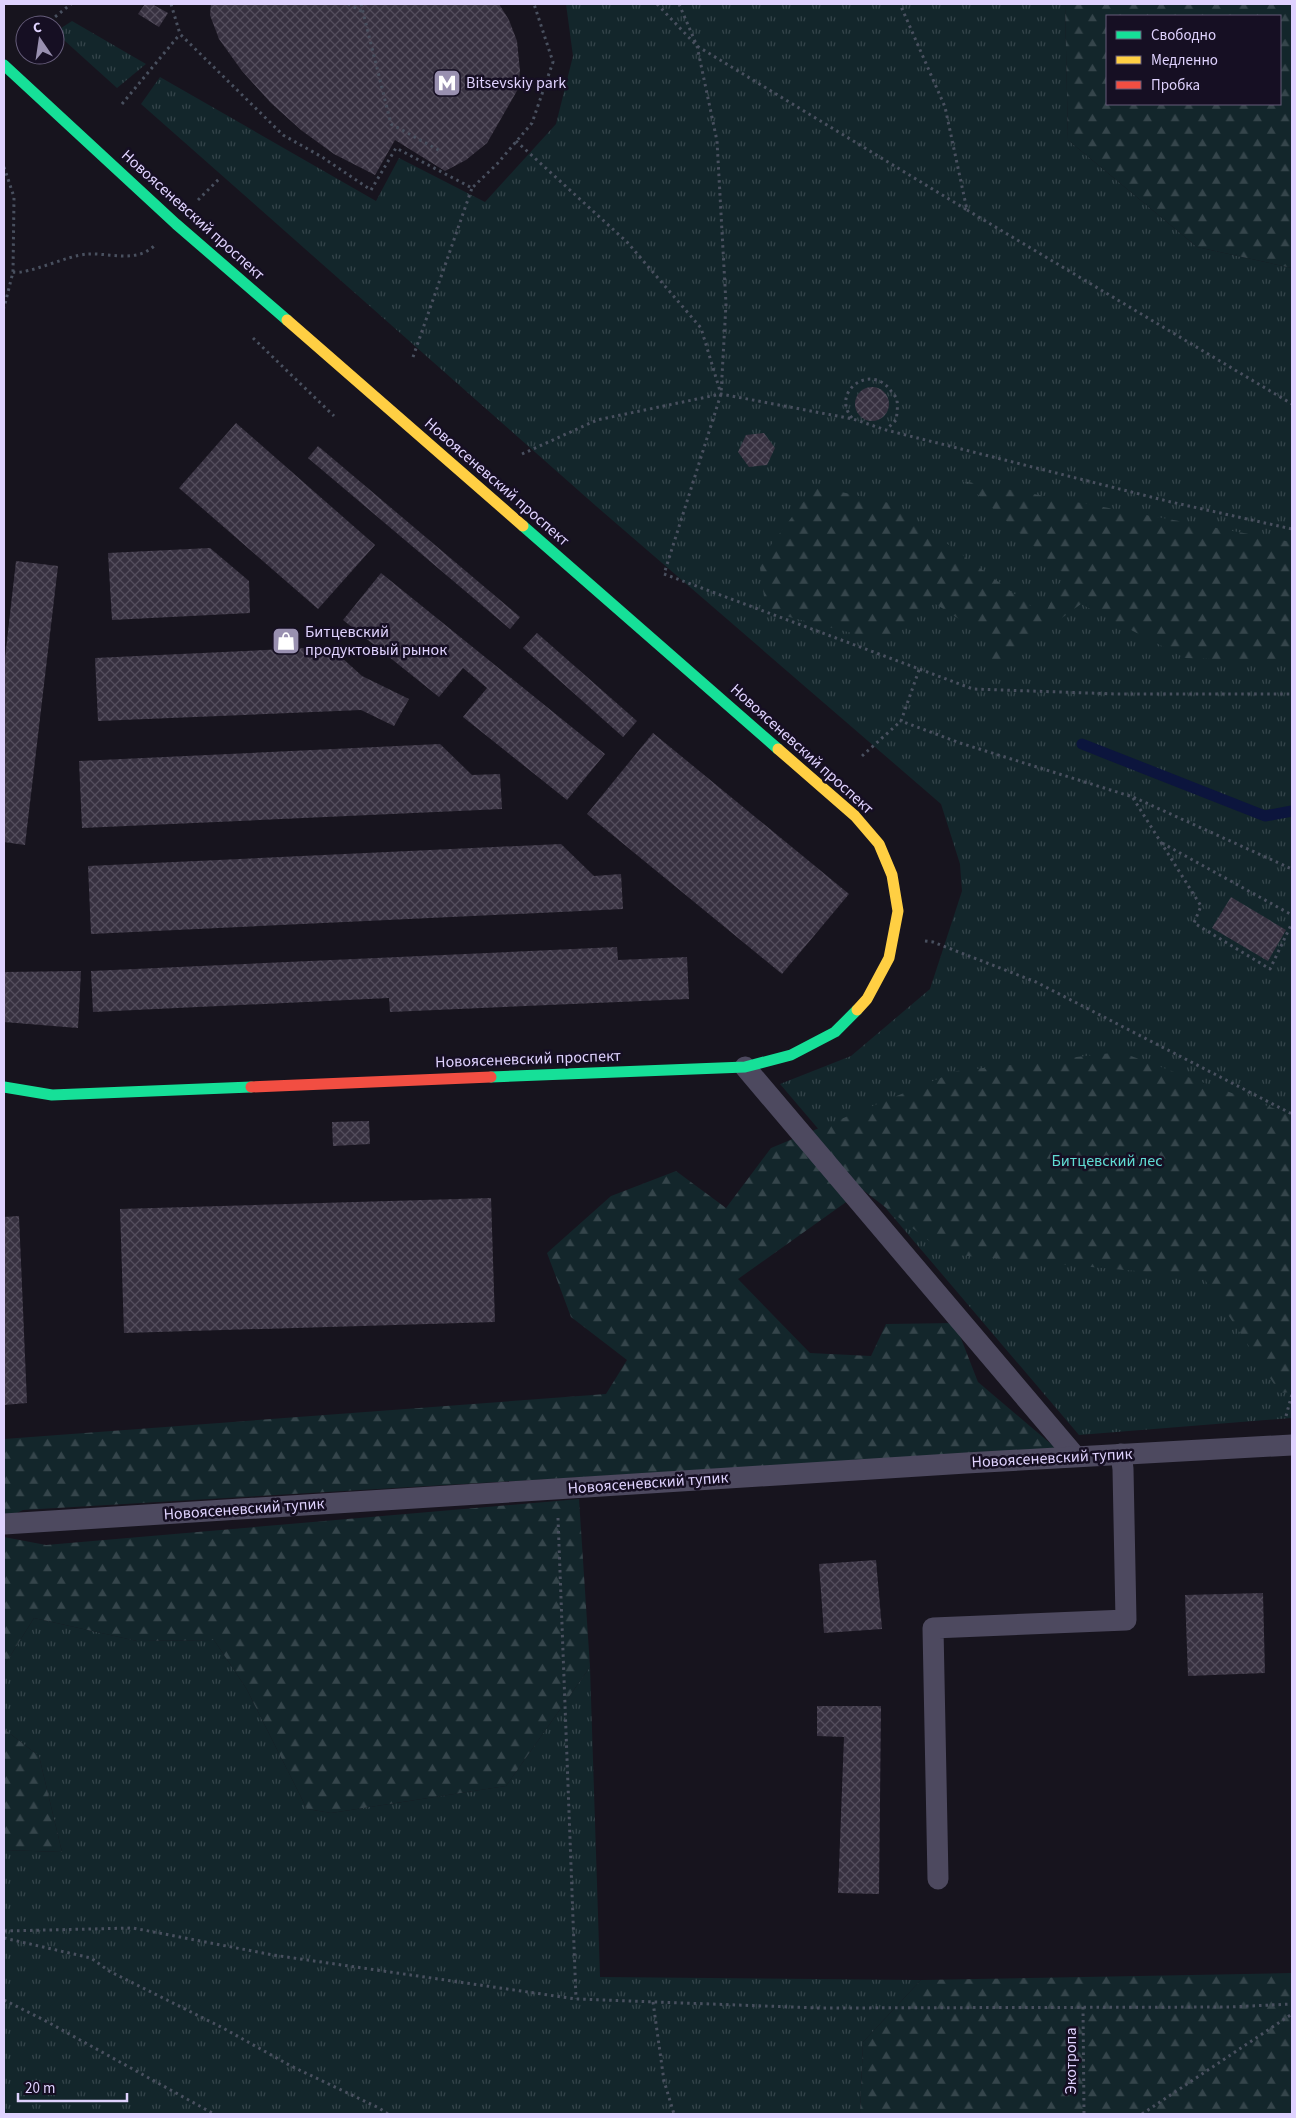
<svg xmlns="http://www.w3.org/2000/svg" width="1296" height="2118" font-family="'Source Sans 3',sans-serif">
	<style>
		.grass { fill: url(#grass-tufts) }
		.forest { fill: url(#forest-firs); fill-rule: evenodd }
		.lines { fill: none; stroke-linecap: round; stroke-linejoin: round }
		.stream { stroke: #0c153d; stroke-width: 11 }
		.building { fill: url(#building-cross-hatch) }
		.path { stroke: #49505f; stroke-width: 3; stroke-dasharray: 2.5 4; stroke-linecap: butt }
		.lane { stroke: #4d495f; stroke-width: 21 }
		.fast { stroke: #16e098; stroke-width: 11 }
		.slow { stroke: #ffcf43; stroke-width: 11 }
		.jam { stroke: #f24e42; stroke-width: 11 }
		.labels { text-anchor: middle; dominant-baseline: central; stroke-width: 5; stroke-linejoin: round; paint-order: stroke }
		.poi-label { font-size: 16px; fill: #dfd2fe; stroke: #160f23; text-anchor: start }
		.street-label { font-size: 16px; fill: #dfd2fe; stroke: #160f23 }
		.park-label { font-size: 16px; fill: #60dcd3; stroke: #160f23 }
	</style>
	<defs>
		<pattern id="grass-tufts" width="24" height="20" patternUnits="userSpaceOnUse" patternTransform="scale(1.25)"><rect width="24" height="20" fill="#13262b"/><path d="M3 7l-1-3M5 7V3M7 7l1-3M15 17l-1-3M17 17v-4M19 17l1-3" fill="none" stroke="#35454b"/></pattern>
		<pattern id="forest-firs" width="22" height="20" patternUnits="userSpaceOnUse" patternTransform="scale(1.25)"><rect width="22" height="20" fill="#13262b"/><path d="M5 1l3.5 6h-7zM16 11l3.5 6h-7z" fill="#35454b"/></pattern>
		<pattern id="building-cross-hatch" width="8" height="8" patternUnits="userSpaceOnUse" patternTransform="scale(1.25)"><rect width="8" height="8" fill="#373140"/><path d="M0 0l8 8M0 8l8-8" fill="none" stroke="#544e5d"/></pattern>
	</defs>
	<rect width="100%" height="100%" fill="#17141e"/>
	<g class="grass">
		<path d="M566 4H1065L1068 140 1197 247 1292 268V1418L1079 1435 780 1084 851 1056 930 989 962 891 960 864 941 804 596 506 141 104 160 77 376 201 399 158 485 202 556 124 573 56Z"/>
		<path d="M72 21 146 64 117 88 55 32Z"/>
		<path d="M34 1618 137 1641 214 1640 246 1688 307 1809 331 1813 506 1786 590 1667 600 1977 921 1980 863 2042 860 2114H4V1850L62 1852 39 1756 4 1729V1666Z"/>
	</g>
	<g class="forest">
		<path d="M1065 4H1292V268L1197 247 1068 140ZM1107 16H1280V104H1107Z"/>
		<path d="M963 481 1292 542V662L1185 658 1081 604 988 672 995 642 934 603 887 642 766 611 759 561 815 486 894 504 1044 616 1064 574Z"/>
		<path d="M1120 1052 1292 1115V1392L1280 1393 1203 1277 946 1254 863 1190 738 1279 810 1353 871 1356 886 1324 955 1323 978 1382 1057 1449 23 1510 4 1519V1439L606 1394 627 1360 571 1317 547 1253 611 1196 676 1171 726 1208 771 1148 957 1071Z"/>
		<path d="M579 1499 590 1667 506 1786 331 1813 307 1809 246 1688 214 1640 137 1641 34 1618 4 1666V1537L46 1545Z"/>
		<path d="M4 1729 39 1756 62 1852 4 1850Z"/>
		<path d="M1292 1973V2114H860L863 2042 921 1980Z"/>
	</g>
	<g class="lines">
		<path class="stream" d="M1082 744 1265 816 1292 811"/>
	</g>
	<g class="building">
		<path d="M145 4H152L168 13 159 27 138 14Z"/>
		<path d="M211 4H499L509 20 517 41 520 71 518 89 487 143 466 160 445 171 395 140 375 175 334 154 301 130 271 103 242 71 219 39 210 15Z"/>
		<circle cx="872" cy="404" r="17"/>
		<path d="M236 423 375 545 318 609 179 488Z"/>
		<path d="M764 433 775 448 767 465 749 467 738 452 746 435Z"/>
		<path d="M318 446 520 617 510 629 308 458Z"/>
		<path d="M210 548 249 581 250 613 112 620 108 553Z"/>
		<path d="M16 561 58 566 25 845 4 842V667Z"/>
		<path d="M381 573 605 754 567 800 463 717 487 688 463 668 439 697 343 620Z"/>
		<path d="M537 633 637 721 623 737 523 648Z"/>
		<path d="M330 647 362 676 409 699 394 726 361 710 98 721 95 658Z"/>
		<path d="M653 733 849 894 782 974 587 814Z"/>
		<path d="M440 744 472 775 500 774 502 809 82 828 79 761Z"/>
		<path d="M561 844 594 876 621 874 623 909 91 934 88 866Z"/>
		<path d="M1231 897 1286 930 1268 961 1212 928Z"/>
		<path d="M617 947 618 960 687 957 689 999 390 1012 389 998 93 1012 91 971Z"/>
		<path d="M81 971 78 1028 4 1022V972Z"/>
		<path d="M369 1121 370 1144 333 1146 332 1122Z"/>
		<path d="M491 1198 495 1322 124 1333 120 1209Z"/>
		<path d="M19 1216 27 1403 4 1405V1217Z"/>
		<path d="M876 1560 882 1629 824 1633 819 1564Z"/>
		<path d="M1263 1593 1265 1673 1188 1676 1185 1595Z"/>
		<path d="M817 1706H881L879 1894 838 1893 844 1737 817 1736Z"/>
	</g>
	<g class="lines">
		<g class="path">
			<path d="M171 4 180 34 283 135 322 157 371 190 396 148 472 188 497 164 532 123 553 62 534 4"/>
			<path d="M348 4 363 12"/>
			<path d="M361 4 391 124 442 152"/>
			<path d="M657 4 697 46 967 210 945 107 900 4"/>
			<path d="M679 4 697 46 717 141 726 304 721 394 664 574 973 689 1117 694H1292"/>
			<path d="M45 25 71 4"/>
			<path d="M122 104 180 34"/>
			<path d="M516 141 627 242 701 328 720 391"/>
			<path d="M4 167 14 197 13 272 4 308"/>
			<path d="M198 200 219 179"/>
			<path d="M967 210 1292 404"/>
			<path d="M13 272C28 275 68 255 88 254 110 253 136 263 154 246"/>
			<path d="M253 338 334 416"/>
			<path d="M413 357 472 188"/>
			<path d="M852 418C830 392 871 362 891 391 893 394 897 397 897 401 898 406 897 414 896 420L887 429"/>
			<path d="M522 454 597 420 721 394 853 419 886 430 1171 502 1292 529"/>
			<path d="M919 670 901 721 960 743 1133 797 1292 869"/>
			<path d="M862 756 901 721"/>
			<path d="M1133 798 1201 906 1194 923 1270 969 1292 923"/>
			<path d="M1162 843 1292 915"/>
			<path d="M925 941 933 942 1036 982 1292 1114"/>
			<path d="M1286 1416 1292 1394"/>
			<path d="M558 1518 576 1999"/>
			<path d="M4 1931 133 1928 273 1955 576 1999 818 2008 1229 2007 1292 2004"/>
			<path d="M4 1938 91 1958 109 1971 223 2028 291 2066 379 2108 388 2114"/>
			<path d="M4 2000 44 2020 214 2114"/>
			<path d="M653 2002 664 2081 674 2114"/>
			<path d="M1083 2007 1084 2114"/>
			<path d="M1142 2114 1292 2014"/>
		</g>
		<g class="lane">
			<path d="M745 1067 1075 1456"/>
			<path d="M4 1524 966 1463 1292 1445"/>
			<path d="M938 1879 933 1628 1126 1620 1123 1469 1121 1454"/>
		</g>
		<g class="fast">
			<path d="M4 65 176 224 287 320"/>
			<path d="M523 526 778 749"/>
			<path d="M491 1077 745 1067 791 1055 835 1032 857 1010"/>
			<path d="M4 1087 52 1095 251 1087"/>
		</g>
		<g class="slow">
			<path d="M287 320 523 526"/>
			<path d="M778 749 855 816 879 844 892 875 898 911 889 958 867 999 857 1010"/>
		</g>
		<path class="jam" d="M251 1087 491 1077"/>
	</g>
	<defs>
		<symbol id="metro-square" viewBox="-11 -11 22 22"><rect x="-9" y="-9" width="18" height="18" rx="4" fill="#9990b0" stroke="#160f23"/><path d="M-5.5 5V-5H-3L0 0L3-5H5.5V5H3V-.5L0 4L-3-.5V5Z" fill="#fff"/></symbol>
		<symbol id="shop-square" viewBox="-11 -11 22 22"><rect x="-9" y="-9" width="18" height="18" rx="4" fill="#9990b0" stroke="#160f23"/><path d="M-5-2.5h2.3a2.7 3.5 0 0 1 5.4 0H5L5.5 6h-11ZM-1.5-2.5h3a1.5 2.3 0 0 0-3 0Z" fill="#fff"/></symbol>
	</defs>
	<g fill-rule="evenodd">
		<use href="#metro-square" x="431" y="67" width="32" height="32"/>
		<use href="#shop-square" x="270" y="625" width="32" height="32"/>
	</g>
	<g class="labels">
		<g class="poi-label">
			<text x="466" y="83">Bitsevskiy park</text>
			<text x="305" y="632">Битцевский<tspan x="305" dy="18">продуктовый рынок</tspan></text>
		</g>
		<g class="street-label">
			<text transform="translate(193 215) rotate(42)">Новоясеневский проспект</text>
			<text transform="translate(497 482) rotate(41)">Новоясеневский проспект</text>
			<text transform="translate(802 749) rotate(42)">Новоясеневский проспект</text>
			<text transform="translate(528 1059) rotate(-2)">Новоясеневский проспект</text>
			<text transform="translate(1052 1458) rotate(-3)">Новоясеневский тупик</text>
			<text transform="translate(648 1483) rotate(-4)">Новоясеневский тупик</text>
			<text transform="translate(244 1509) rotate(-4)">Новоясеневский тупик</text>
			<text transform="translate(1071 2061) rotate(-90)">Экотропа</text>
		</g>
		<g class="park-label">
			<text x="1107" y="1161">Битцевский лес</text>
		</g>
	</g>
	<rect width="1296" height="2118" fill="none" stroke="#dfd2fe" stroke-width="10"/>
	<rect x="1106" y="15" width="175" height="90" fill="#160f23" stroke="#665d7b"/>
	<rect x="1116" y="31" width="25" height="8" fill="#16e098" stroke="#665d7b"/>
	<text x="1151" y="40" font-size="15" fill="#dfd2fe">Свободно</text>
	<rect x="1116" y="56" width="25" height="8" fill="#ffcf43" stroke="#665d7b"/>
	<text x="1151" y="65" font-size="15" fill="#dfd2fe">Медленно</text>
	<rect x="1116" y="81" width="25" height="8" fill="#f24e42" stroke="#665d7b"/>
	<text x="1151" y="90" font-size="15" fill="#dfd2fe">Пробка</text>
	<g transform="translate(40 40) rotate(347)"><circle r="24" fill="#160f23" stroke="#665d7b"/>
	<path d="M0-4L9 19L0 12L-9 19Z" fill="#9990b0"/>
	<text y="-8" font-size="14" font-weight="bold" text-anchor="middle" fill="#dfd2fe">С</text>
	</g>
	<path d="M18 2093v8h109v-8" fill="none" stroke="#dfd2fe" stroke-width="2.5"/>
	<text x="25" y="2093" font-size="15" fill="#dfd2fe" stroke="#160f23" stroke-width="4" paint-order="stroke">20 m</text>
</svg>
